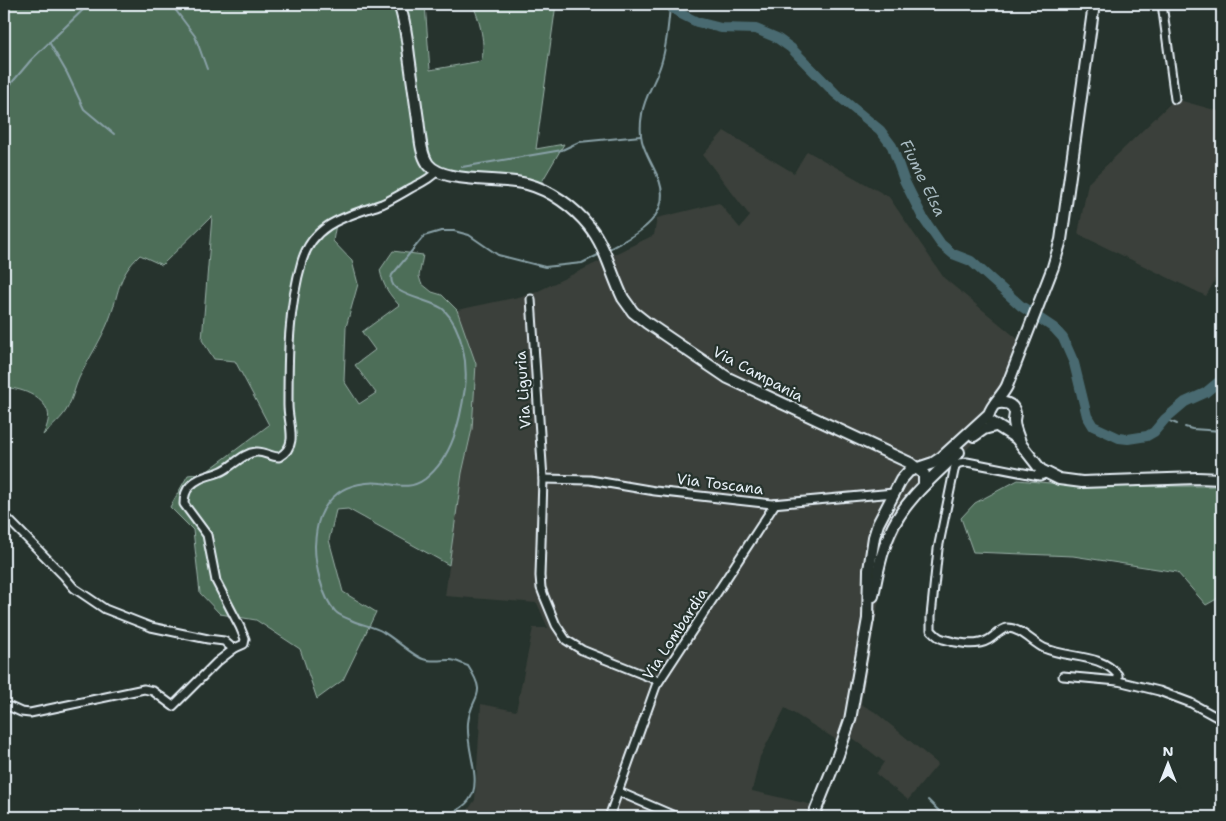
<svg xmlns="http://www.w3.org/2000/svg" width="1226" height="821" font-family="'Shantell Sans',sans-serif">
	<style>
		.built { fill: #3a403a }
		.green { fill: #4d6e58; stroke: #9ab0a8 }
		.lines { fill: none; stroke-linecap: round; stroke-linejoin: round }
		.stream { stroke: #89a1a7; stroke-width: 2 }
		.river { stroke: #4a6b71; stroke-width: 10 }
		.street-casing { stroke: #e8f1f8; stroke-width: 11 }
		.secondary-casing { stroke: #e8f1f8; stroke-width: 14 }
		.street { stroke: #26332d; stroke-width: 7 }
		.secondary { stroke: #26332d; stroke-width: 10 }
		.labels { text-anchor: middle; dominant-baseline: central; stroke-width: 4.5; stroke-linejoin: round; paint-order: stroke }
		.street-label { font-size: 15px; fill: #e8f1f8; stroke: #26332d }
		.water-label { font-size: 16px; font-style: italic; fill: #a9bbc2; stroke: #26332d }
	</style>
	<rect width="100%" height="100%" fill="#26332d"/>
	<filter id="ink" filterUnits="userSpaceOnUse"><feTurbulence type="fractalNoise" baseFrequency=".02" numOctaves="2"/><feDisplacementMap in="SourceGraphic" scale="10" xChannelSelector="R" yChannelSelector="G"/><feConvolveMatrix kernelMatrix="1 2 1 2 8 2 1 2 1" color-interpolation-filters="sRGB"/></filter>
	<g filter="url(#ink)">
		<g class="built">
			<path d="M1175 99 1222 112V268L1206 296 1078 234 1088 183Z"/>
			<path d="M724 131 794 173 807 151 889 197 944 278 1019 340 1000 391 986 407 978 438 932 484 906 518 889 554 881 588 861 704 875 712 938 764 908 800 876 774 884 762 849 735 845 745 785 708 760 757 752 791 822 807 818 817H463L475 800 481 704 516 711 533 628H548L537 603 445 596 462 473 472 429 476 364 457 310 532 294 654 235 657 218 719 203 740 228 750 216 703 155Z"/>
		</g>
		<g class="green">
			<path d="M4 4H425L430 70 481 61C487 48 479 16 472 4H556L536 149 564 144 540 185 517 177 469 174 440 168 336 224 333 241 352 261 358 284 346 327 344 381 359 404 376 393 355 365 375 350 362 332 399 305C389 294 383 286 380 270L393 251 423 255 419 276 421 283 432 292 442 295 457 310 476 364 472 429 462 473 449 565 348 509 336 510 329 540 343 592 376 612 343 680 317 699 300 649 256 620 220 614 200 593 193 530 170 507 188 475 205 473 269 425 235 361 214 359 202 340 212 216 162 265 140 255C116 278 120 292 109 320 101 340 89 358 79 378 75 387 73 397 68 407 63 418 51 427 43 435 46 429 50 419 48 412 43 396 19 387 4 388Z"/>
			<path d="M1018 480 1081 486H1222V596L1206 605 1177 572 1073 556 973 552 961 518 975 503Z"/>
		</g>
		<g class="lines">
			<g class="stream">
				<path d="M171 4 195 36 207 69"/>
				<path d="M49 42 67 73 84 109 114 134"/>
				<path d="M4 80 11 83"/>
				<path d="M4 92 31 60 89 4"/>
				<path d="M462 167 562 150 579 142 641 136"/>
				<path d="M607 250C636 235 676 216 657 175 646 151 637 142 642 114 644 97 656 81 661 64 667 46 668 26 670 7"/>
				<path d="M1165 419 1177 424"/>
				<path d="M1185 427 1192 429 1222 431"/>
				<path d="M928 800 945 817"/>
				<path d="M440 817C498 801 465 762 468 723 471 694 489 698 468 666 462 664 456 660 450 660 441 660 432 662 423 659 413 656 394 638 383 632 373 626 361 625 351 620 346 618 338 615 335 611 322 597 315 565 315 546 316 524 320 507 338 493 348 485 368 481 381 483 398 485 410 490 425 479 453 457 460 421 465 388 468 363 462 328 444 310 433 299 385 296 392 275L424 236 441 231H454L469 235 498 255 545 267 582 263 600 254"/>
			</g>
			<path class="river" d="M667 4 681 14 697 22 721 28 756 29 777 38 791 48 836 94 880 130 892 146 904 180 923 218 941 244 953 254 971 261 1021 306 1054 328 1063 338 1074 363 1087 416 1093 426 1119 438 1128 439 1147 436 1154 432 1165 419 1185 402 1205 393 1222 379"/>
			<defs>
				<g id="street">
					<path d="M1162 4 1175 99"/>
					<path d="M531 299 543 479 540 576 541 588 544 596 556 625 566 640 582 650 659 681"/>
					<path d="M1045 474 1040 476 1034 475 967 462 959 463 955 466 938 549 931 616V630C934 633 938 638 943 639 955 643 976 647 988 640 994 637 1000 629 1007 628 1021 628 1033 643 1044 648 1069 659 1100 653 1118 675V681L1159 691 1191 703 1222 720"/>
					<path d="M543 479 590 480 655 491 772 504 894 493"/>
					<path d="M4 515 64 576 74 588 105 609 151 627 208 639 224 641 232 648H235L244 644 245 639 240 627 216 581 207 535 184 504C184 497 185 491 190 486 199 476 211 476 222 471 233 466 243 453 256 452 264 451 270 457 279 457 286 453 290 448 291 440 292 428 288 417 288 405 288 358 288 308 302 261 314 222 348 216 382 204 393 199 404 192 415 186 423 182 431 178 437 171"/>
					<path d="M1063 676 1118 681"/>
					<path d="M10 707 21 712 30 713 144 689 153 691 173 706 217 662 235 648"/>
					<path d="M619 792 677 817"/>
					<path d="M609 817 656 686 775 504"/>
				</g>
				<g id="secondary">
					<path d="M399 4C405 20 407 39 409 56 412 77 415 99 418 120 420 133 420 153 428 164 443 184 502 177 527 184 550 190 574 207 589 226 605 245 612 276 623 298L633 312 647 323 728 378 910 463 924 474V485"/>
					<path d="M995 404C1003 401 1013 403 1015 413 1015 416 1014 418 1014 421 1014 428 1018 436 1020 442"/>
					<path d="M991 422 1016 438 1041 470 1059 479 1082 482 1197 478 1222 479"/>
					<path d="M974 436 984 429 995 426"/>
					<path d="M873 596C877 575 881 553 890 533 904 500 934 476 959 452"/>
					<path d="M868 619 869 570 874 537 878 524 901 480 909 471 933 463 942 457 989 414C992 404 1002 396 1007 386L1053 267 1061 240 1094 4"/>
					<path d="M813 817 838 755 850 720 869 613"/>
				</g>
			</defs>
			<use href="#street" class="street-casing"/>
			<use href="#secondary" class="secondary-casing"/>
			<use href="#street" class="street"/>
			<use href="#secondary" class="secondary"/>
		</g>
	</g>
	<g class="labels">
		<g class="street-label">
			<text transform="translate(758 374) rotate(28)">Via Campania</text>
			<text transform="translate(523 390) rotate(-94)">Via Liguria</text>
			<text transform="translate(720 484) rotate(7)">Via Toscana</text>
			<text transform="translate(675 634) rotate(-57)">Via Lombardia</text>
		</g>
		<g class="water-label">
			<text transform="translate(923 178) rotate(64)">Fiume Elsa</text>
		</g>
	</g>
	<rect width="1226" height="821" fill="none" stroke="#26332d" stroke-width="20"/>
	<rect x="10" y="10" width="1206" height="801" fill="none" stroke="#e8f1f8" stroke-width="2" filter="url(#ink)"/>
	<g transform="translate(1168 764)" stroke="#26332d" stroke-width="4" paint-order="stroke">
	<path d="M0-4L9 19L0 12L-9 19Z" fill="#e8f1f8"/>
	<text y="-8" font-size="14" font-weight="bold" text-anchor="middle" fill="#e8f1f8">N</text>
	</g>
</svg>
